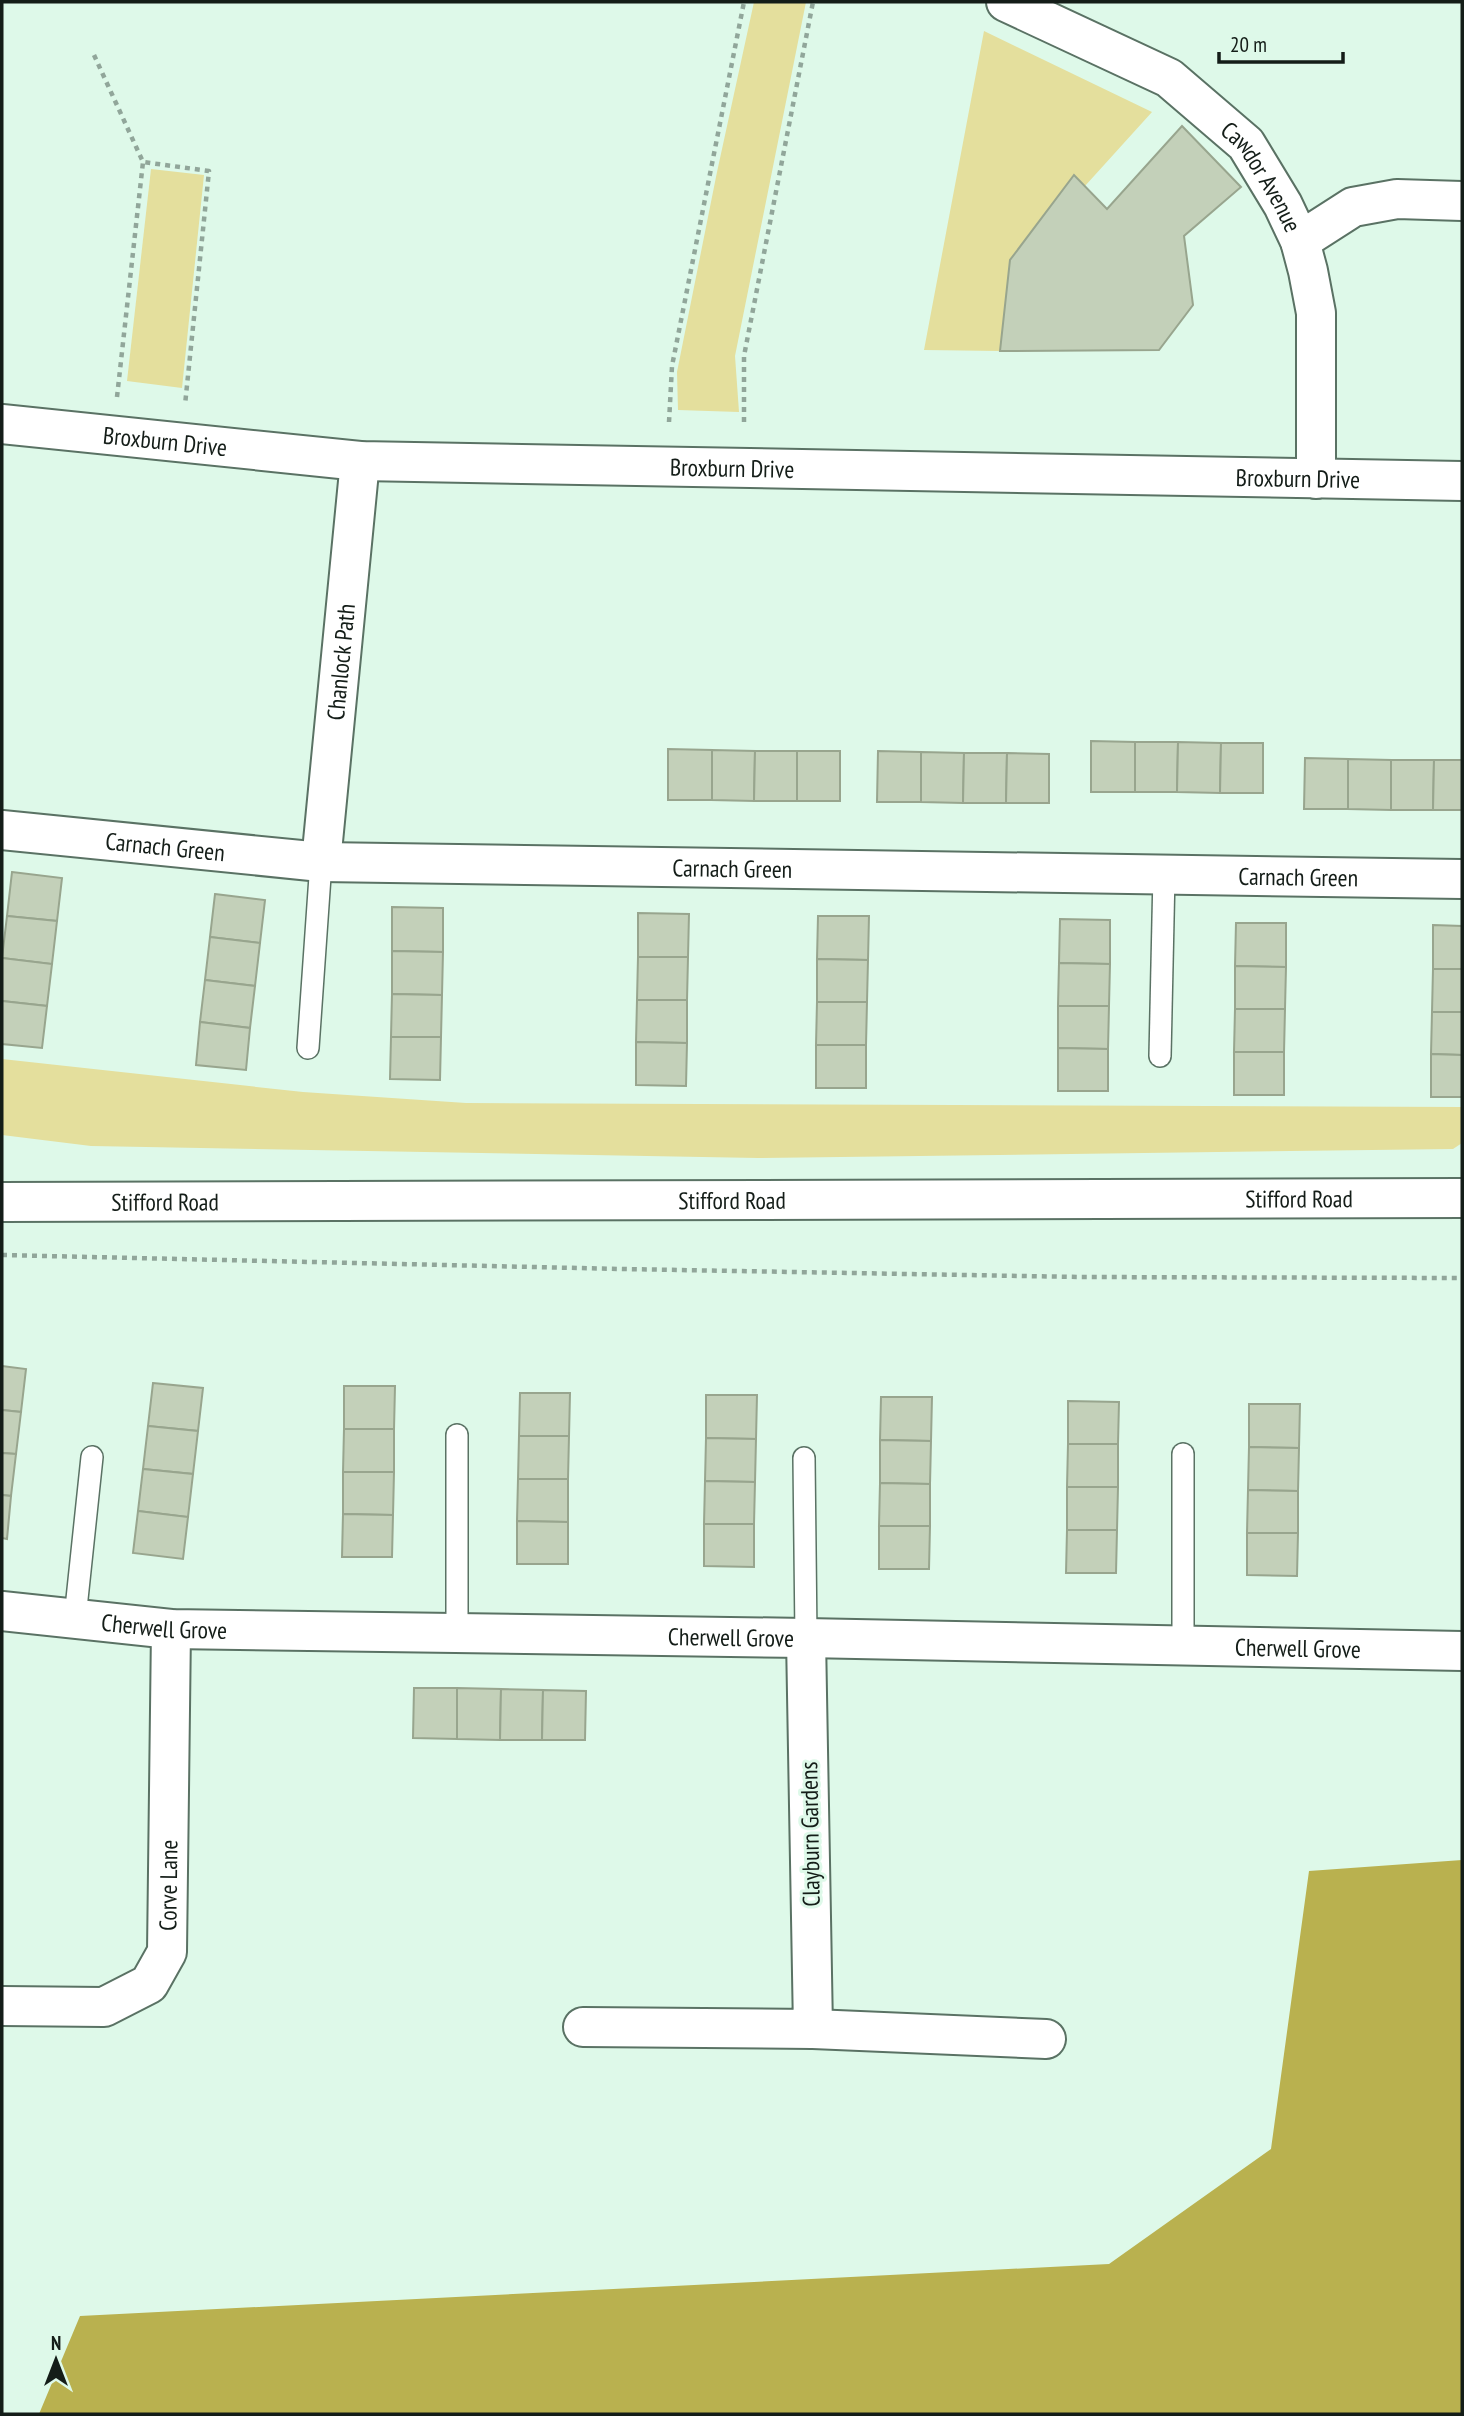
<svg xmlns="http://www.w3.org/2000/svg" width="1464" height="2416" font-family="'PT Sans Narrow',sans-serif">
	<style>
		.green { fill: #e4df9d }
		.forest { fill: #b9b14f }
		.building { fill: #c3d0b9; stroke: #98a58e; stroke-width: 2 }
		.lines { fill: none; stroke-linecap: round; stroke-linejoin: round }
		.service-casing { stroke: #5a7264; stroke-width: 24 }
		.minor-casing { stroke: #5a7264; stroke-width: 42 }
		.secondary-casing { stroke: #5a7264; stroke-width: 42 }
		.path { stroke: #91a69a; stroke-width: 4.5; stroke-dasharray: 5 5; stroke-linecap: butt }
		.service { stroke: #fff; stroke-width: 21 }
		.minor { stroke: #fff; stroke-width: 38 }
		.secondary { stroke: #fff; stroke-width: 38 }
		.labels { text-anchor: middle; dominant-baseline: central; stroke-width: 6; stroke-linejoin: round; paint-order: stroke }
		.street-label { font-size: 24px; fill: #141d18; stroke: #def9e9 }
	</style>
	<rect width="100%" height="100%" fill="#def9e9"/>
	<g class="green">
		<path d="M754 2H806L735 356 739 412 678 410 677 372 717 172Z"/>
		<path d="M984 31 1152 112 1085 186 1074 175 1010 260 1000 351 924 350Z"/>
		<path d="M151 169 204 175 182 388 127 381Z"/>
		<path d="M2 1059 303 1092 466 1103 1462 1107V1143L1453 1149 758 1158 91 1146 2 1135Z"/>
	</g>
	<path class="forest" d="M1462 1860V2414H39L80 2316 1109 2264 1271 2149 1309 1871Z"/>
	<g class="building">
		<path d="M1182 126 1241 187 1184 236 1193 305 1159 350 1000 351 1010 260 1074 175 1107 209Z"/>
		<path d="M1091 741 1135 742V792H1091Z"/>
		<path d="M1135 742H1178L1177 792H1135Z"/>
		<path d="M1178 742 1221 743 1220 793 1177 792Z"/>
		<path d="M1221 743H1263V793H1220Z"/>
		<path d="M668 749 712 750V800H668Z"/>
		<path d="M712 750 755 751 754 801 712 800Z"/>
		<path d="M755 751H797V801H754Z"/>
		<rect x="797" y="751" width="43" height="50"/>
		<path d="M878 751 921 752V802H877Z"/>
		<path d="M921 752 964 753 963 803 921 802Z"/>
		<path d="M964 753H1007L1006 803H963Z"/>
		<path d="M1007 753 1049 754V803H1006Z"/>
		<path d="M1305 758 1348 759V809H1304Z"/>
		<path d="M1348 759 1391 760V810L1348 809Z"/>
		<path d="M1391 760H1434L1433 810H1391Z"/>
		<path d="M1434 760H1462V810H1433Z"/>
		<path d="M12 872 62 878 57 921 7 916Z"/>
		<path d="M215 894 265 900 260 943 210 937Z"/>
		<path d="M392 907 443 908V952L392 951Z"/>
		<path d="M638 913 689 914 688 957H638Z"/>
		<path d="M7 916 57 921 52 964 2 958Z"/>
		<path d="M818 916H869L868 960 817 959Z"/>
		<path d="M1060 919 1110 920V964L1059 963Z"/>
		<path d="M1236 923H1286V967L1235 966Z"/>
		<path d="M1433 925 1462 926V969H1433Z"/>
		<path d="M210 937 260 943 255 986 205 980Z"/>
		<path d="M392 951 443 952 442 995 392 994Z"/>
		<path d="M638 957H688L687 1000H637Z"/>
		<path d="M2 958 52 964 47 1006 2 1001Z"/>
		<path d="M817 959 868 960 867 1002H817Z"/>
		<path d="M1059 963 1110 964 1109 1006H1058Z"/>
		<path d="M1235 966 1286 967 1285 1009H1235Z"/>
		<path d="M1433 969H1462V1012H1432Z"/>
		<path d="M205 980 255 986 250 1028 200 1022Z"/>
		<path d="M392 994 442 995 441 1037H391Z"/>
		<path d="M637 1000H687V1043L636 1042Z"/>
		<path d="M2 1001 47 1006 42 1048 2 1044Z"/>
		<path d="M817 1002H867L866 1045H816Z"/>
		<path d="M1058 1006H1109L1108 1049 1058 1048Z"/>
		<path d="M1235 1009H1285L1284 1052H1234Z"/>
		<path d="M1432 1012H1462V1055L1431 1054Z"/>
		<path d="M200 1022 250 1028 246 1070 196 1065Z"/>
		<path d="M391 1037H441L440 1080 390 1079Z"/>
		<path d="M636 1042 687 1043 686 1086 636 1085Z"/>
		<rect x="816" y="1045" width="50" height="43"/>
		<path d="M1058 1048 1108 1049V1091H1058Z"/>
		<rect x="1234" y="1052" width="50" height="43"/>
		<path d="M1431 1054 1462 1055V1097H1431Z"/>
		<path d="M2 1366 26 1369 21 1412 2 1410Z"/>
		<path d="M153 1383 203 1388 198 1431 148 1426Z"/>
		<path d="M344 1386H395L394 1429H344Z"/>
		<path d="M520 1393H570L569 1436H519Z"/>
		<path d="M706 1395H757L756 1439 706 1438Z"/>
		<path d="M881 1397H932L931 1441 880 1440Z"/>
		<path d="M1068 1401 1119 1402 1118 1444H1068Z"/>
		<path d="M1249 1404H1300L1299 1448 1249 1447Z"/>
		<path d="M2 1410 21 1412 16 1454 2 1453Z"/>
		<path d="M148 1426 198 1431 193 1474 143 1469Z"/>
		<path d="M344 1429H394V1472H343Z"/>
		<path d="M519 1436H569L568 1479H518Z"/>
		<path d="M706 1438 756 1439 755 1482 705 1481Z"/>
		<path d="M880 1440 931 1441 930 1484 880 1483Z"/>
		<path d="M1068 1444H1118V1487H1067Z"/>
		<path d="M1249 1447 1299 1448 1298 1491 1248 1490Z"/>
		<path d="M2 1453 16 1454 11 1496 2 1495Z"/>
		<path d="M143 1469 193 1474 188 1517 138 1511Z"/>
		<path d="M343 1472H394L393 1515 343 1514Z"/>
		<path d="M518 1479H568V1522L517 1521Z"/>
		<path d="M705 1481 755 1482 754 1524H704Z"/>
		<path d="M880 1483 930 1484V1526H879Z"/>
		<path d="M1067 1487H1118L1117 1530H1067Z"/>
		<path d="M1248 1490 1298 1491V1533H1247Z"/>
		<path d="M2 1495 11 1496 7 1539 2 1538Z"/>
		<path d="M138 1511 188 1517 183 1559 133 1553Z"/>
		<path d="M343 1514 393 1515 392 1557H342Z"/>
		<path d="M517 1521 568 1522V1564H517Z"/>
		<path d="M704 1524H754V1567L704 1566Z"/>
		<path d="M879 1526H930L929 1569H879Z"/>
		<path d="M1067 1530H1117L1116 1573H1066Z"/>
		<path d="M1247 1533H1298L1297 1576 1247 1575Z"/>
		<path d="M414 1688H457V1739L413 1738Z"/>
		<path d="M457 1688 501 1689 500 1740 457 1739Z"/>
		<path d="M501 1689 543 1690 542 1740H500Z"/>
		<path d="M543 1690 586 1691 585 1740H542Z"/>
	</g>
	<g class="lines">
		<defs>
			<g id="service">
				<path d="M308 1048 321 862"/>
				<path d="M1160 1056 1164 874"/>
				<path d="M457 1435V1633"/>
				<path d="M1183 1454V1645"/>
				<path d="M804 1458 806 1638"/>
				<path d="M75 1618 92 1457"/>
			</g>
			<g id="minor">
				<path id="s1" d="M1006 2 1169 78 1246 144 1283 205 1300 241 1308 271 1316 313V479"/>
				<path d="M1300 241 1353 207 1397 199 1462 201"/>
				<path id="s2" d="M2 424 360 461 1462 481"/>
				<path id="s3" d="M2 830 321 862 1462 879"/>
				<path id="s4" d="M321 862 360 461"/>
				<path id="s5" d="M2 1611 171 1629 806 1638 1462 1651"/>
				<path id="s6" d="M2 2006 104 2007 149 1984 167 1952 171 1629"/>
				<path d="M583 2027 813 2029 806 1638"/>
				<path d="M813 2029 1046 2039"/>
			</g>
			<g id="secondary">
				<path id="s7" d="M2 1202 1462 1198"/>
			</g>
		</defs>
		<use href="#service" class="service-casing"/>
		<use href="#minor" class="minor-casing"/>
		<use href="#secondary" class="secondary-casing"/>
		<g class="path">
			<path d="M94 55 143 162 209 171 185 405"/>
			<path d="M117 397 143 162"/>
			<path d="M669 422 672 366 744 2"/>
			<path d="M744 422V356L813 2"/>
			<path d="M2 1255 622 1269 1080 1277 1462 1278"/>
		</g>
		<use href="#service" class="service"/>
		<use href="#minor" class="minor"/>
		<use href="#secondary" class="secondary"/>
	</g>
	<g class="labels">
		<g class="street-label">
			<text stroke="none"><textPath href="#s1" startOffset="317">Cawdor Avenue</textPath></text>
			<text stroke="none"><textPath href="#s2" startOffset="164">Broxburn Drive</textPath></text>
			<text stroke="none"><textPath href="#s2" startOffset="732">Broxburn Drive</textPath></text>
			<text stroke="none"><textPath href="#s2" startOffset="1298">Broxburn Drive</textPath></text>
			<text stroke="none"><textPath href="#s4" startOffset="201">Chanlock Path</textPath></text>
			<text stroke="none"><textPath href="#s3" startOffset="164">Carnach Green</textPath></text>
			<text stroke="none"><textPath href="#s3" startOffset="732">Carnach Green</textPath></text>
			<text stroke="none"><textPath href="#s3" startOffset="1298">Carnach Green</textPath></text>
			<text stroke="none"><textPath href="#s7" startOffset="1297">Stifford Road</textPath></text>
			<text stroke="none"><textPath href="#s7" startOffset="730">Stifford Road</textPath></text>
			<text stroke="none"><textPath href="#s7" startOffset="163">Stifford Road</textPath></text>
			<text stroke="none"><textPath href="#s5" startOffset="163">Cherwell Grove</textPath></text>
			<text stroke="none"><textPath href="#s5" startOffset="730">Cherwell Grove</textPath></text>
			<text stroke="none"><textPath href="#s5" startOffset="1297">Cherwell Grove</textPath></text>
			<text transform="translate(810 1834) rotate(-91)">Clayburn Gardens</text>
			<text stroke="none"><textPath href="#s6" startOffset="256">Corve Lane</textPath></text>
		</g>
	</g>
	<rect width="1464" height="2416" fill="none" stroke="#141d18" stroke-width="7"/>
	<g transform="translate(56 2360)" stroke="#def9e9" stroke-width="5" paint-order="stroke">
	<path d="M0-5L12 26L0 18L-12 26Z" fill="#141d18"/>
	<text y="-10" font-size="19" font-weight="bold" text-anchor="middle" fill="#141d18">N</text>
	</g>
	<path d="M1219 52v10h124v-10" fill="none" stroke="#141d18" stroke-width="3.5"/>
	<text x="1230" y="52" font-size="21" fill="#141d18" stroke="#def9e9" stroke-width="5" paint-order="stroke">20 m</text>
</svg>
